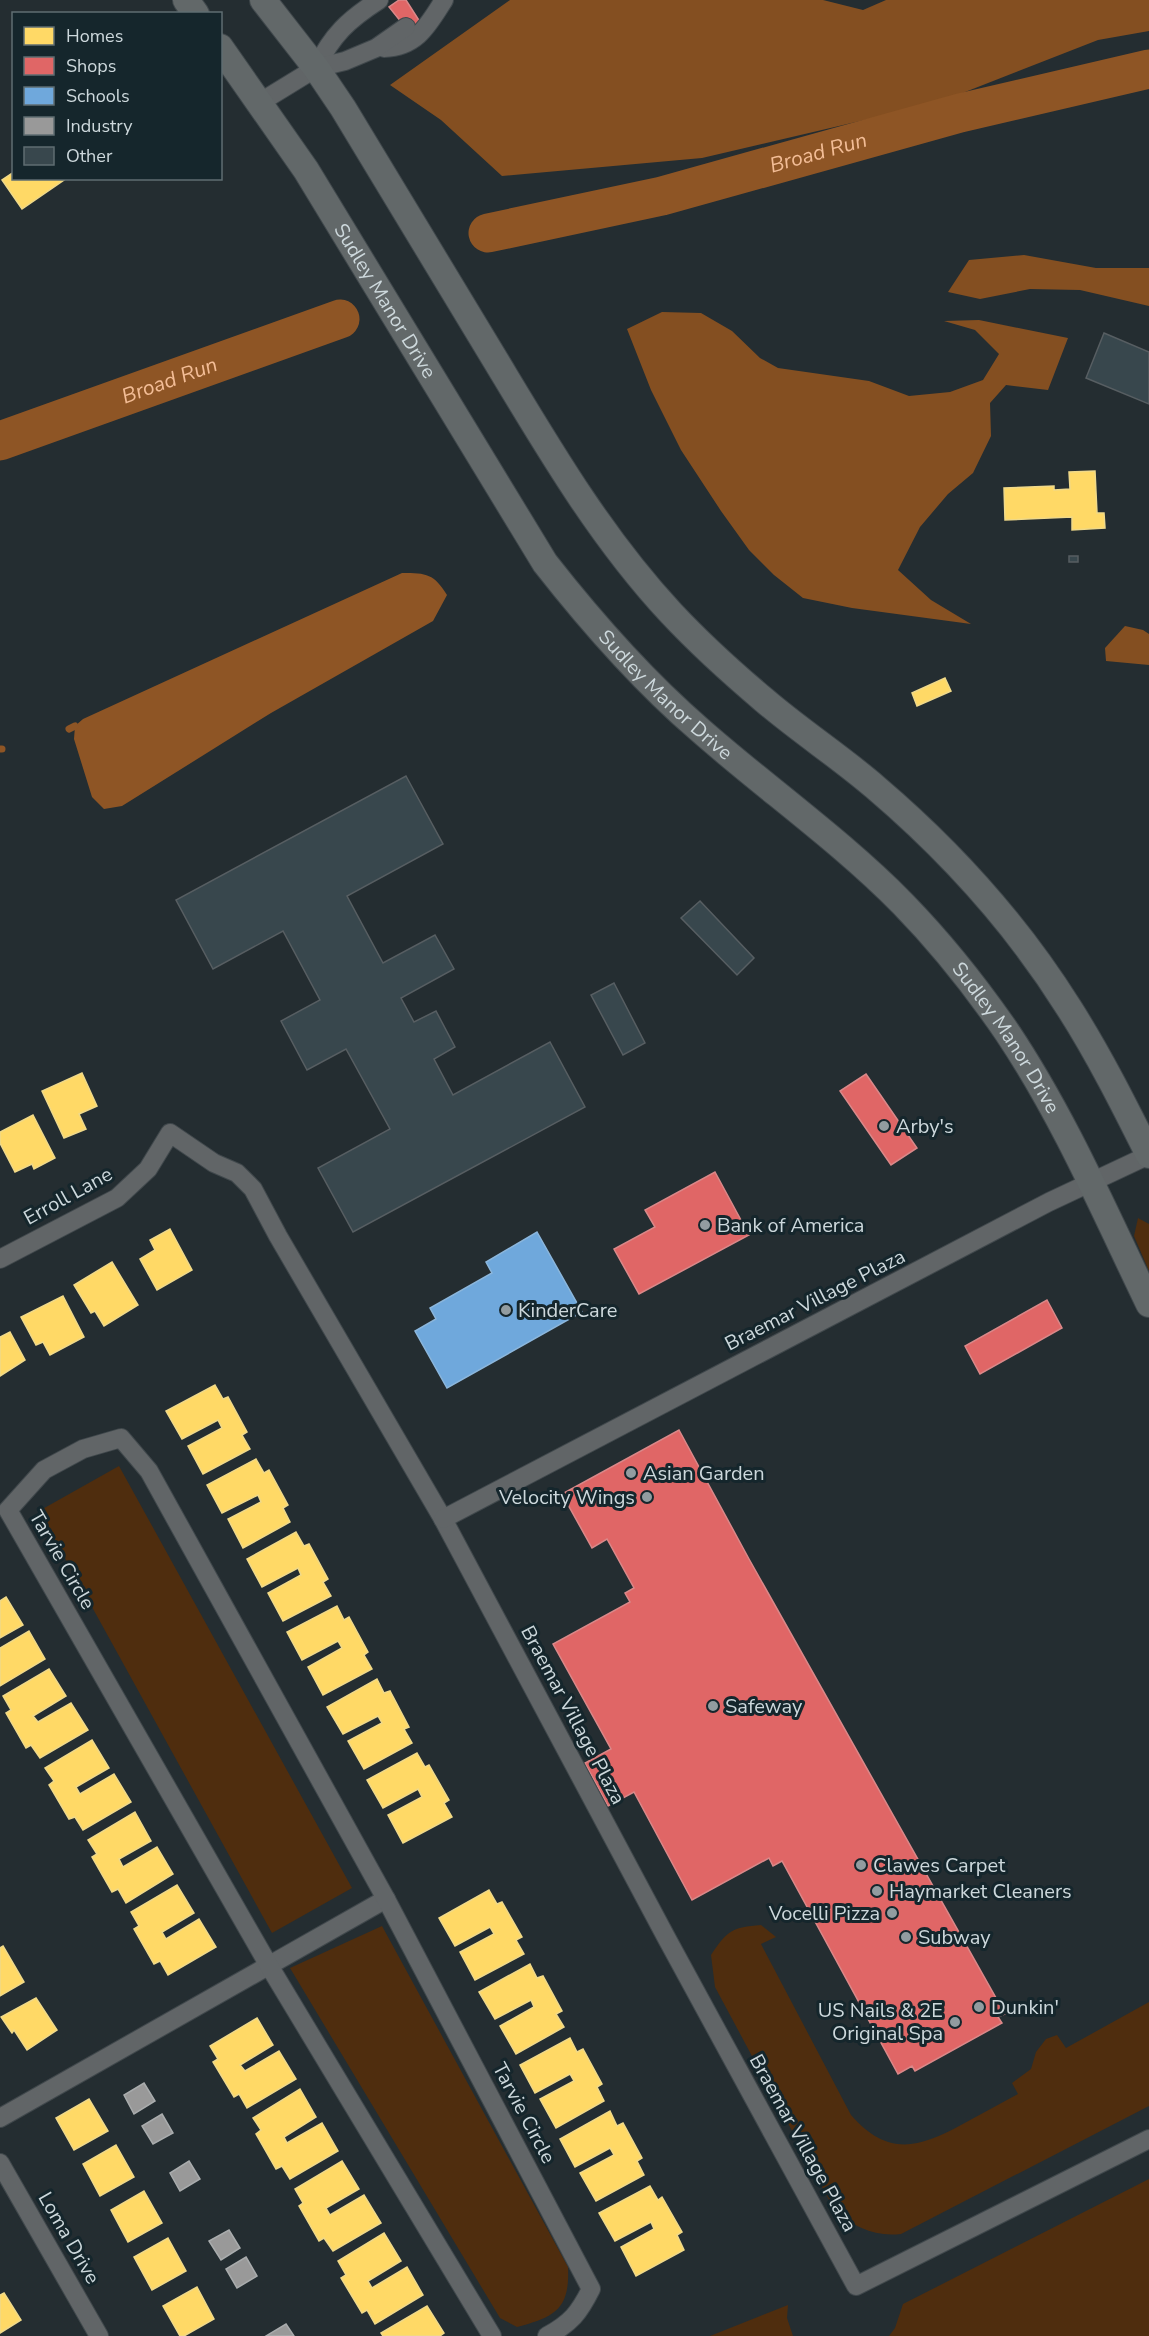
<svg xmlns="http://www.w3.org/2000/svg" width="1149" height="2336" font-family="'Nunito Sans',sans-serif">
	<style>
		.green { fill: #4f2d0e }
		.forest { fill: #844f21 }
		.water { fill: #8e5525 }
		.homes { fill: #ffd966; stroke: #f0d989; stroke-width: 1.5 }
		.shops { fill: #e06666; stroke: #da8889; stroke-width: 1.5 }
		.schools { fill: #6fa8dc; stroke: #8bb6dc; stroke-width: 1.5 }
		.industry { fill: #999; stroke: #a9acad; stroke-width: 1.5 }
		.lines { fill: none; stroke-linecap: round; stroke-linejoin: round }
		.stream { stroke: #8e5525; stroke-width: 7 }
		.river { stroke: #8e5525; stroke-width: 39 }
		.building { fill: #38474d; stroke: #575e62; stroke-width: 1.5 }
		.street-casing { stroke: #40484c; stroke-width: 20 }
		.secondary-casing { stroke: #40484c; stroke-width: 28 }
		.street { stroke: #616567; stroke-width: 18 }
		.secondary { stroke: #626869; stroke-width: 26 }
		.poi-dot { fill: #929ca0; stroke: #15262c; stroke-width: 2 }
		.labels { text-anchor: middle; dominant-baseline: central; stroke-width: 6; stroke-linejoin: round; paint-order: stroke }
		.street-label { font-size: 20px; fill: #cdd8dc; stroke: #15262c }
		.poi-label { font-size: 20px; fill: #cdd8dc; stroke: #15262c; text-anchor: start }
		.water-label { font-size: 21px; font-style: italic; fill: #f3bd96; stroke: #15262c }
	</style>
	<rect width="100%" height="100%" fill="#242d31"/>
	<g class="green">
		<path d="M1138 1218 1149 1224V1271L1134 1236Z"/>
		<path d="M119 1466 352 1888 272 1933 39 1511Z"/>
		<path d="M761 1925 776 1937 761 1944 851 2115C887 2156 917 2149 961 2125 980 2115 999 2104 1018 2094L1012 2083 1031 2069 1036 2052 1046 2039 1057 2035 1066 2048 1149 2002V2106L901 2234C874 2237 855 2227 835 2211L715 1987 711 1955C727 1931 732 1927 761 1925Z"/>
		<path d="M382 1926 568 2267C570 2309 555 2317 517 2327L500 2318 290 1968Z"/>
		<path d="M1149 2179V2336H889L895 2328 903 2304Z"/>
		<path d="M788 2305 787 2318 793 2336H710Z"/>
	</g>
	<g class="forest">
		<path d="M510 0H823L863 10 886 0H1149V31L1098 40 937 103 702 158 502 176 441 120 390 85Z"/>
		<path d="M1024 255 1096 268H1149V306L1080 290 1030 289 980 299 948 292 969 260Z"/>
		<path d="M662 312 701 313 732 331 760 358 778 368 869 381 909 396 950 392 983 380 999 354 975 330 944 321 979 320 1068 338 1048 390 1006 385 990 403 991 436 973 473 948 494 920 527 898 570 931 600 971 624 852 608 803 598 774 575 749 550 721 511 681 450 651 390 627 329Z"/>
		<path d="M1125 626 1143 630 1149 634V665L1106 661 1105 648Z"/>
	</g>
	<path class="water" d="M402 573C427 573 434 574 447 595L433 621 271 713 122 806 104 809 92 797 74 739 75 726 83 719Z"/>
	<g class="homes">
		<path d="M14 172V178H67L22 209 2 180Z"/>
		<path d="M1095 471 1097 513H1104L1105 528 1072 530V517L1005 520 1004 488 1054 486V490L1070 489 1069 472Z"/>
		<path d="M945 678 951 691 917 706 912 693Z"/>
		<path d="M82 1073 97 1106 79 1114 86 1129 64 1138 42 1091Z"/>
		<path d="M33 1115 55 1158 34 1169 32 1164 15 1172 0 1143V1132Z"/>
		<path d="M170 1229 192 1270 157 1290 140 1259 155 1250 150 1240Z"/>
		<path d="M112 1262 138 1305 104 1326 95 1311 91 1313 74 1285Z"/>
		<path d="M63 1296 84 1337 50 1355 43 1342 36 1345 21 1317Z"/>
		<path d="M10 1332 25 1360 0 1376V1337Z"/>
		<path d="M215 1385 223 1399 228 1397 247 1432 242 1435 250 1449 203 1474 188 1446 222 1428 218 1420 182 1439 166 1411Z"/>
		<path d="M256 1459 264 1473 269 1470 288 1505 283 1508 290 1522 243 1548 228 1519 261 1502 258 1495 222 1513 207 1485Z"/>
		<path d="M296 1532 304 1546 309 1544 328 1579 323 1582 331 1596 283 1621 268 1593 301 1575 298 1568 262 1587 247 1559Z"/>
		<path d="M6 1597 23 1625 0 1638V1601Z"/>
		<path d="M337 1606 344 1620 349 1617 368 1652 364 1655 372 1669 323 1695 308 1667 342 1648 338 1641 302 1660 287 1632Z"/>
		<path d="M29 1631 45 1659 0 1686V1648Z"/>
		<path d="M49 1669 66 1696 33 1716 38 1722 71 1703 88 1730 40 1758 31 1745 26 1748 6 1713 11 1710 3 1696Z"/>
		<path d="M377 1679 384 1693 390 1691 409 1727 404 1729 412 1743 364 1769 348 1741 382 1723 378 1716 343 1734 327 1707Z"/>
		<path d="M92 1740 109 1768 76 1787 80 1794 114 1774 131 1802 83 1830 75 1817 69 1819 49 1785 54 1781 45 1768Z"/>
		<path d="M417 1753 425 1767 429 1765 449 1800 444 1803 452 1817 403 1843 388 1815 422 1797 418 1789 383 1808 367 1780Z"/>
		<path d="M135 1812 151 1841 119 1859 123 1867 157 1847 173 1874 126 1903 118 1889 112 1892 92 1857 97 1854 88 1840Z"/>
		<path d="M177 1885 194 1913 162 1932 166 1939 199 1919 216 1947 168 1975 160 1961 154 1964 134 1929 139 1926 131 1912Z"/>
		<path d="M489 1890 497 1904 502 1902 522 1937 516 1940 524 1954 475 1980 460 1952 494 1934 490 1927 455 1946 439 1918Z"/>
		<path d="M3 1946 24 1982 0 1996V1948Z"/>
		<path d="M530 1964 537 1978 543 1976 562 2011 556 2014 564 2027 516 2054 500 2026 534 2007 531 2000 495 2019 479 1992Z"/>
		<path d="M36 1998 57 2030 27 2050 14 2030 12 2033 1 2017Z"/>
		<path d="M257 2018 273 2045 240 2065 245 2071 279 2051 296 2079 247 2108 239 2094 234 2097 213 2062 218 2059 210 2046Z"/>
		<path d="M570 2038 577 2052 583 2049 602 2084 597 2087 604 2101 556 2128 540 2099 574 2081 570 2074 535 2093 520 2065Z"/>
		<path d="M300 2089 316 2117 284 2137 287 2143 322 2123 338 2151 290 2179 282 2166 276 2169 256 2134 261 2130 253 2118Z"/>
		<path d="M89 2099 108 2131 74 2150 56 2118Z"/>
		<path d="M610 2111 617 2126 623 2123 642 2158 637 2161 644 2175 596 2201 580 2173 614 2155 610 2148 575 2167 560 2139Z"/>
		<path d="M116 2145 134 2177 100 2196 83 2164Z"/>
		<path d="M342 2161 359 2189 326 2208 330 2215 364 2195 381 2223 333 2251 324 2238 319 2241 299 2206 303 2203 295 2189Z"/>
		<path d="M650 2186 658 2200 662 2197 682 2232 677 2235 684 2250 636 2276 621 2247 654 2229 651 2222 615 2241 599 2213Z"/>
		<path d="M144 2191 162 2223 128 2242 111 2210Z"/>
		<path d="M384 2233 401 2261 368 2281 372 2288 407 2267 423 2295 375 2324 367 2310 362 2313 341 2278 346 2275 338 2261Z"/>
		<path d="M168 2238 186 2271 152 2290 134 2257Z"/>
		<path d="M197 2287 214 2319 184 2336H180L163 2306Z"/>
		<path d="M4 2293 21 2320 0 2333V2295Z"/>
		<path d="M427 2306 444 2333 440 2336H383L381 2333Z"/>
	</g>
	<g class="shops">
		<path d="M399 0H406L422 25 410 33 389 7Z"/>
		<path d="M866 1074 917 1148 891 1165 840 1091Z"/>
		<path d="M715 1172 749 1235 639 1294 614 1249 655 1227 645 1210Z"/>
		<path d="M1047 1300 1062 1328 980 1374 965 1346Z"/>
		<path d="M679 1430 749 1559 1005 2014 998 2017 1002 2023 915 2071 912 2066 898 2074 782 1861 773 1866 769 1858 692 1900 634 1792 608 1806 585 1763 611 1749 553 1644 630 1602 625 1593 634 1588 607 1539 592 1548 562 1494Z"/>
	</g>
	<path class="schools" d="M537 1232 582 1312 447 1388 415 1331 436 1319 430 1308 492 1273 486 1262Z"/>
	<g class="industry">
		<path d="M144 2083 155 2101 134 2114 124 2095Z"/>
		<path d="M162 2114 173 2133 153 2144 142 2126Z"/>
		<path d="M189 2161 200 2179 180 2191 170 2173Z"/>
		<path d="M229 2230 240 2248 221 2260 209 2241Z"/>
		<path d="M246 2257 257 2276 237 2288 226 2269Z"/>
		<path d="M286 2324 294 2336H266Z"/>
	</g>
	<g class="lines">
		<g class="stream">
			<path d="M69 729 75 726"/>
			<path d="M0 749H2"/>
		</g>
		<g class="river">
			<path id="s1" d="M488 233 662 196 960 113 1149 69"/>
			<path id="s2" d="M0 441 340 319"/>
		</g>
	</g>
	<g class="building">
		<path d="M1104 333 1149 352V404L1086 378Z"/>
		<rect x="1069" y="556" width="9" height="6"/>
		<path d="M406 776 443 844 347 896 383 963 435 935 454 969 401 998 414 1022 436 1011 455 1047 434 1059 453 1095 550 1042 585 1107 353 1232 318 1168 390 1129 346 1049 307 1070 281 1021 320 1000 283 931 213 969 176 900Z"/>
		<path d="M700 901 754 958 737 975 681 918Z"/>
		<path d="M614 983 645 1043 623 1055 591 995Z"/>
	</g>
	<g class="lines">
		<defs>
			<g id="street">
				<path d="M384 48C417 47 428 25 444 0"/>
				<path d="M316 68C332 35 348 20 379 0"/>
				<path d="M259 103 316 68 345 61 376 48 406 27"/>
				<path d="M0 1259 117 1198 148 1169 170 1133 214 1163 237 1173 253 1189 278 1236 443 1519 666 1937 856 2286 1149 2139"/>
				<path d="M443 1519 1049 1202 1149 1155"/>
				<path d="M0 2118 386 1899"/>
				<path d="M0 2163 99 2336"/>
				<path d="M492 2336 268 1964 8 1510 44 1470 83 1449 121 1438 149 1471 386 1899 591 2289C579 2313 571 2323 547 2336"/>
			</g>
			<g id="secondary">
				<path d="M186 0 196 14"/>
				<path d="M263 0 316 68 343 108C394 192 445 277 496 361 549 449 601 538 671 613 700 644 732 673 764 700 800 731 839 756 875 787 949 850 1017 925 1069 1008 1099 1055 1124 1105 1149 1155"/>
				<path id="s3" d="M220 47 306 170 545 563C592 623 642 680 700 730 767 789 840 840 903 904 941 943 976 987 1007 1032 1064 1117 1105 1213 1149 1304"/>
			</g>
		</defs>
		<use href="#street" class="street-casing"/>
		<use href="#secondary" class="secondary-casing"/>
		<use href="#street" class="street"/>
		<use href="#secondary" class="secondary"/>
	</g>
	<g class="poi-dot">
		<circle cx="884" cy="1126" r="6"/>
		<circle cx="705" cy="1225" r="6"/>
		<circle cx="506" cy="1310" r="6"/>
		<circle cx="631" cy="1473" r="6"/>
		<circle cx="647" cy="1497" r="6"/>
		<circle cx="713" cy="1706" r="6"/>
		<circle cx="861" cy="1865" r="6"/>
		<circle cx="877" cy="1891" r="6"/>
		<circle cx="892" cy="1913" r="6"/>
		<circle cx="906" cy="1937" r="6"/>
		<circle cx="979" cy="2007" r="6"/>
		<circle cx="955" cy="2022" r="6"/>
	</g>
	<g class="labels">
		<g class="street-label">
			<text stroke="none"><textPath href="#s3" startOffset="303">Sudley Manor Drive</textPath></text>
			<text stroke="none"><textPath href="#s3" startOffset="789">Sudley Manor Drive</textPath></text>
			<text stroke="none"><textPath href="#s3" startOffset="1275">Sudley Manor Drive</textPath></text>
			<text transform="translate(68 1196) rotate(-29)">Erroll Lane</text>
			<text transform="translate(815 1300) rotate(-27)">Braemar Village Plaza</text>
			<text transform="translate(62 1560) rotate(60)">Tarvie Circle</text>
			<text transform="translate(573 1715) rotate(62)">Braemar Village Plaza</text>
			<text transform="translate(524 2113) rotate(62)">Tarvie Circle</text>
			<text transform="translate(803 2143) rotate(61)">Braemar Village Plaza</text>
			<text transform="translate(69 2238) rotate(60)">Loma Drive</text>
		</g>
		<g class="poi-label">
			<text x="896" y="1126">Arby's</text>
			<text x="717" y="1225">Bank of America</text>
			<text x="518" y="1310">KinderCare</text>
			<text x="643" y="1473">Asian Garden</text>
			<text x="635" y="1497" text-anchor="end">Velocity Wings</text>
			<text x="725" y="1706">Safeway</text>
			<text x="873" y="1865">Clawes Carpet</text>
			<text x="889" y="1891">Haymarket Cleaners</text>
			<text x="880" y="1913" text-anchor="end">Vocelli Pizza</text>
			<text x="918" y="1937">Subway</text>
			<text x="991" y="2007">Dunkin'</text>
			<text x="943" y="2010" text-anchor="end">US Nails &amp; 2E<tspan x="943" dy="23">Original Spa</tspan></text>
		</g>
		<g class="water-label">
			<text stroke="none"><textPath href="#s1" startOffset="340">Broad Run</textPath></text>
			<text stroke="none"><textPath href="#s2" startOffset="180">Broad Run</textPath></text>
		</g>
	</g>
	<rect x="12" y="12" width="210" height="168" fill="#15262c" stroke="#5f6d72" stroke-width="1.5"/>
	<rect x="24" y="27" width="30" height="18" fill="#ffd966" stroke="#5f6d72" stroke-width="1.5"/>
	<text x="66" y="42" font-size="18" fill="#cdd8dc">Homes</text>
	<rect x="24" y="57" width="30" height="18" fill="#e06666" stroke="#5f6d72" stroke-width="1.5"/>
	<text x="66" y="72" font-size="18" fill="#cdd8dc">Shops</text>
	<rect x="24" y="87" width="30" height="18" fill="#6fa8dc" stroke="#5f6d72" stroke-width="1.5"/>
	<text x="66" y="102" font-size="18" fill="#cdd8dc">Schools</text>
	<rect x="24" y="117" width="30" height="18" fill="#999999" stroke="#5f6d72" stroke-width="1.5"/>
	<text x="66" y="132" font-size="18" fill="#cdd8dc">Industry</text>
	<rect x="24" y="147" width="30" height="18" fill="#38474d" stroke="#5f6d72" stroke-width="1.5"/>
	<text x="66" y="162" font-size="18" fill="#cdd8dc">Other</text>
</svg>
